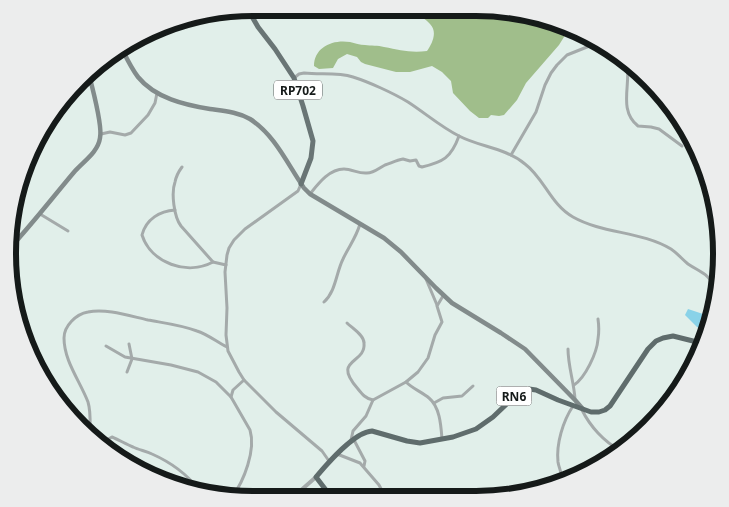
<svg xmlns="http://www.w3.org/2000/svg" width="729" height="507" font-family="'Noto Sans',sans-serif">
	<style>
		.forest { fill: #a0be8b }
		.water { fill: #89d2e8 }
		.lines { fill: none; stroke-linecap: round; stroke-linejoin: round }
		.minor { stroke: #a4aaaa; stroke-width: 3 }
		.tertiary { stroke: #a4aaaa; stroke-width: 4 }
		.secondary { stroke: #828b8b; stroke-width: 4.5 }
		.primary { stroke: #697575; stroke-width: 5 }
		.trunk { stroke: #5f6c6c; stroke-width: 5 }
		.labels { text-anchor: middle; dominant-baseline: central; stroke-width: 4; stroke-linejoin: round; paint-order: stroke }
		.shield { fill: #fff; stroke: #5b5f5e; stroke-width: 1 }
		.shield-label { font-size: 12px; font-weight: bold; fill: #151a19 }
		.rim { fill: none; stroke: #151a19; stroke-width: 6 }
	</style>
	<rect width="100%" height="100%" fill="#e1efea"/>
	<path class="forest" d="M414 10 524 12 569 29 559 45 526 83 517 100 504 115 499 116 491 115 488 118H479L470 111 453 93 451 81 442 72 432 66 410 72H396L365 64 361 62 357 57 347 54 338 59 333 68 319 69 314 66C314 47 333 39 350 42 355 43 360 45 365 45 371 46 378 45 384 47 400 50 410 53 427 51 432 44 438 32 430 24 426 19 419 16 414 10Z"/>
	<path class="water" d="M688 309 709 316 704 331 697 327 685 315Z"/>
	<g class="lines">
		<g class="minor">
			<path d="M300 8C313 12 346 18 358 14 362 13 362 13 365 9"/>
			<path d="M627 64C631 85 618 110 638 126L651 127 659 129 682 146"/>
			<path d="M294 78 299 74 304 73C320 75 337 72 353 77 369 82 393 93 408 102 425 113 441 127 459 136 480 147 506 148 525 164 544 178 551 205 573 217 603 234 641 231 671 249 677 253 682 259 688 264 700 272 709 274 716 288"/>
			<path d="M101 134 110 132 125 135 131 133 148 115 155 103 157 93"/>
			<path d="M511 155 536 112 545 85 551 73 557 65 567 55 592 45 602 44"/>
			<path d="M182 167C179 171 176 177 175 182 171 193 174 217 181 226L213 262 226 265"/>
			<path d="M301 184 298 191 245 229 234 240 229 248 227 255 225 272 227 308 226 335 228 351 239 372 244 380 276 412 322 451 329 461"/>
			<path d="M310 194C318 184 329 169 344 169 352 169 359 174 367 173 374 173 379 168 385 165 391 163 397 160 403 159L410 161 416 160 419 166 422 167C443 162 451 158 459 136"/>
			<path d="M175 210C160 211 146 219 142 235 151 263 187 276 213 262"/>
			<path d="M40 214 68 231"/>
			<path d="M426 279 437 305"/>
			<path d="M324 302C336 291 336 273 343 259 349 246 356 238 360 224"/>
			<path d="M347 323C352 328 364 335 364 343 366 365 331 358 358 389 362 394 366 399 373 400L406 382 418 372 428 358 435 335 442 322 437 306 443 296"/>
			<path d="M106 346 125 357 171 365 198 372 216 382 231 397 250 430C256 450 244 481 232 497"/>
			<path d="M568 349C568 366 574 382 575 399"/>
			<path d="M127 372 132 359 129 344"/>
			<path d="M406 382C413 389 422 392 429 398 440 407 441 426 442 439"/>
			<path d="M574 385C585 378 597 353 598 339 599 333 599 326 598 319"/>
			<path d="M231 397 233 390 244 380"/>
			<path d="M434 403 443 398 462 396 473 386"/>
			<path d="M582 410C590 426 604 442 620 450"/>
			<path d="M90 432C90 423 91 412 88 402 80 381 64 361 64 338 64 326 76 314 88 312 106 308 130 316 148 320 164 323 181 325 197 331 207 334 217 342 227 347"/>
			<path d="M351 440 353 431 366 416 373 400"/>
			<path d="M354 440 365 461 364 466"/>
			<path d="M103 442 112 437C119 440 126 444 133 447 139 450 146 451 152 454 170 462 186 473 198 489"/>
			<path d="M337 454 360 463 379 485 386 498"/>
			<path d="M561 481C563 474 559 469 558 462 556 444 563 421 573 406"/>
			<path d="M325 490V498"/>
			<path d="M482 491 493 497"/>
		</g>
		<path class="tertiary" d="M291 499 316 477"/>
		<g class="secondary">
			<path d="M121 47C126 57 131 68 138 77 155 98 185 105 210 109 224 111 238 112 250 119 275 135 288 165 304 188L310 194 384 238 401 252 436 288 452 303 501 333 525 349 575 400 582 408"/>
			<path d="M10 248C33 223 53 197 75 171 84 161 98 152 100 138 103 125 92 88 89 74"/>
		</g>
		<path class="primary" d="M247 8 258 27 275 49 294 78 303 106 313 141 311 158 301 184"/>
		<path class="trunk" d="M332 498 316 477C327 464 354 432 372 431L407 441 420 443 453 437 476 429 493 417 517 394 529 389 536 390 558 400 591 412H599L605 410 610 406 648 349 656 341 663 338 673 336 701 343"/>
	</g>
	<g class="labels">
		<g class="shield">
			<rect x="274" y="80.5" width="48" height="19" rx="4"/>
			<rect x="496.5" y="386.5" width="35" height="19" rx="4"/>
		</g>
		<g class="shield-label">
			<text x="298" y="90">RP702</text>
			<text x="514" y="396">RN6</text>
		</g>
	</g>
	<path d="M0 0H729V507H0ZM253 16H476A237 237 0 0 1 713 253V254A237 237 0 0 1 476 491H253A237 237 0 0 1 16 254V253A237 237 0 0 1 253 16Z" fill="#eceded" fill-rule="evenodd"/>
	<path class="rim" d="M253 16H476A237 237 0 0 1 713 253V254A237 237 0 0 1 476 491H253A237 237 0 0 1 16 254V253A237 237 0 0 1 253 16Z"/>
</svg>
